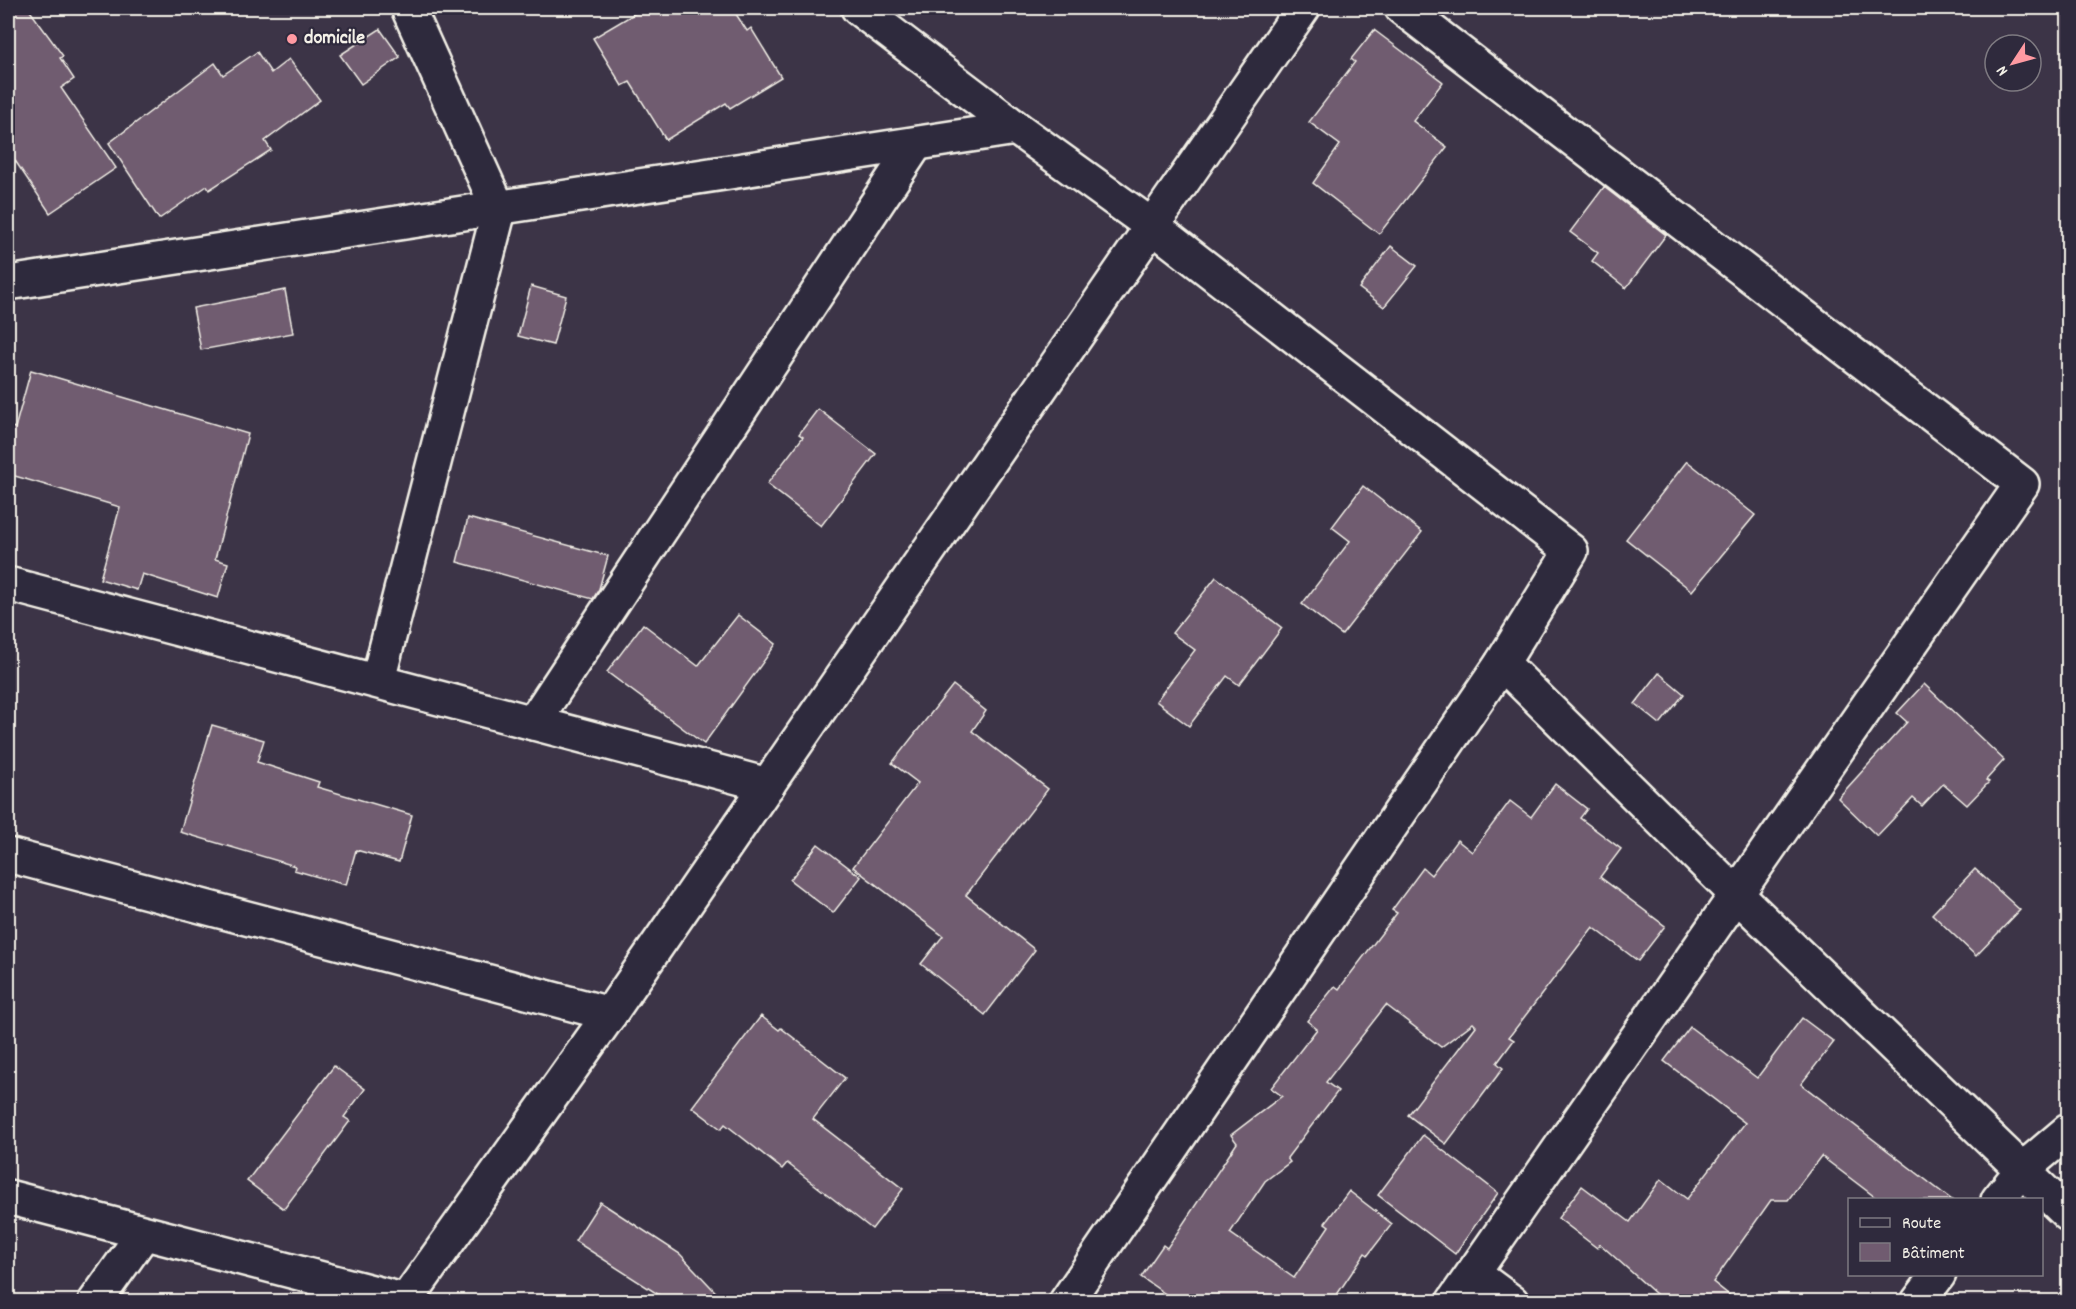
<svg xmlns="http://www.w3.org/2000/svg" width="2076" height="1309" font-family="Dekko,sans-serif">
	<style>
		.building { fill: #705b70; stroke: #f4f1e8; stroke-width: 1.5 }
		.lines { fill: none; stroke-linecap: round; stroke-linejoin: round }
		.street-casing { stroke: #f4f1e8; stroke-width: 38 }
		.secondary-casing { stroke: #f4f1e8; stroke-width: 38 }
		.street { stroke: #2f2a3d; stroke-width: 33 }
		.secondary { stroke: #2f2a3d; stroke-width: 33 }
		.poi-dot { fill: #ff9aa2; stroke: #2f2a3d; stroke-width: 2 }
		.labels { text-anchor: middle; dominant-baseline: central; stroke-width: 4.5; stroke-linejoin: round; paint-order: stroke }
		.poi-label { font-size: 20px; font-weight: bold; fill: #f4f1e8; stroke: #2f2a3d; text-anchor: start }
	</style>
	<rect width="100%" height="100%" fill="#3c3447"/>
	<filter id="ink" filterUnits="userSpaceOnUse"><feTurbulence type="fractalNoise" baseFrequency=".0167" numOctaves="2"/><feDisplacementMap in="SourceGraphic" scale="12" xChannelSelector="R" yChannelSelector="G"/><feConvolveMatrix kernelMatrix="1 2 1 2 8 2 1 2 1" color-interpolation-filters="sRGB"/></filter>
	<g filter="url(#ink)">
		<g class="building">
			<path d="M8 8H28L63 56 60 58 74 79 61 88 116 168 50 213 8 150Z"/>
			<path d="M644 8H732L747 31 751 28 781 77 730 108 726 103 666 140 630 82 622 86 593 38Z"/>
			<path d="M380 29 400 57 361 84 340 55Z"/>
			<path d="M1374 30 1443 82 1413 121 1447 147 1379 234 1313 183 1340 145 1309 122 1355 62 1351 59Z"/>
			<path d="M257 52 271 73 289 59 320 100 265 141 271 150 209 190 207 186 159 219 109 143 215 63 223 75Z"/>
			<path d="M1604 187 1666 235 1626 288 1592 261 1598 253 1570 232Z"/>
			<path d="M1391 246 1417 266 1384 307 1359 288Z"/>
			<path d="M531 286 566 296 553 345 518 336Z"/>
			<path d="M285 290 293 333 201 350 193 308Z"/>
			<path d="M31 370 248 434 215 559 228 563 218 598 142 574 137 590 100 579 120 507 8 474V426L15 428Z"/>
			<path d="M818 409 876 454 821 526 767 484 803 437 799 434Z"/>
			<path d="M1687 461 1755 515 1692 591 1626 539Z"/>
			<path d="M1363 486 1422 532 1342 635 1302 604 1350 541 1332 527Z"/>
			<path d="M468 518 608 556 599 589 593 599 457 562Z"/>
			<path d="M1216 577 1282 628 1239 685 1227 676 1189 726 1156 701 1195 650 1172 633Z"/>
			<path d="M738 615 776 644 704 744 607 672 643 624 698 666Z"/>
			<path d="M1659 673 1684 694 1660 724 1635 704Z"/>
			<path d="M1924 684 2004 760 1986 780 1989 782 1967 805 1943 784 1922 806 1913 798 1877 836 1838 798 1907 722 1897 713Z"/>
			<path d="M953 685 986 711 972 731 1048 789 966 895 1035 950 985 1015 921 964 943 936 853 867 918 783 892 763Z"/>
			<path d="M212 725 264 740 257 762 319 782 317 787 412 815 399 862 356 850 346 885 294 870 295 866 180 832Z"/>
			<path d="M1555 784 1587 809 1580 818 1621 849 1600 877 1665 926 1638 961 1593 927 1509 1037 1514 1040 1497 1063 1503 1068 1446 1144 1408 1115 1476 1026 1473 1023 1441 1047 1386 1005 1326 1082 1338 1091 1287 1158 1290 1162 1265 1181 1230 1233 1294 1278 1329 1226 1325 1223 1349 1191 1392 1224 1368 1255 1365 1253 1332 1302H1177L1141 1277 1163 1245 1167 1248 1237 1143 1231 1135 1282 1096 1271 1088 1317 1029 1307 1021 1335 986 1339 989 1397 913 1392 910 1423 868 1431 875 1457 840 1472 852 1510 801 1531 817Z"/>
			<path d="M818 844 861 877 833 913 790 880Z"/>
			<path d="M1975 869 2020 910 1976 956 1932 914Z"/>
			<path d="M761 1016 779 1030 781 1028 845 1078 813 1119 903 1189 872 1229 787 1163 782 1169 725 1124 721 1129 692 1107Z"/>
			<path d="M1802 1018 1834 1042 1801 1084 1952 1200H1879L1821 1156 1788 1200H1771L1713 1282 1738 1302H1665L1600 1244 1597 1248 1558 1218 1582 1186 1630 1222 1661 1179 1687 1199 1745 1123 1664 1061 1690 1027 1757 1078Z"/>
			<path d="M334 1066 365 1089 344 1117 350 1121 284 1209 247 1181Z"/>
			<path d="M1423 1135 1498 1193 1455 1254 1378 1195Z"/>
			<path d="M600 1202 680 1254 725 1302H670L575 1241Z"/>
		</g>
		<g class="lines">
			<defs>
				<g id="street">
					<path d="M1402 8 2022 484 1453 1302"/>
					<path d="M8 283 1016 128"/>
					<path d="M8 584 768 785"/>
					<path d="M1502 663 1736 894 2068 1214"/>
					<path d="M378 680 499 210 408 8"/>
					<path d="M533 723 916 144"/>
					<path d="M8 855 610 1014"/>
					<path d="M8 1197 410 1302"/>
					<path d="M1998 1200 2022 1170 2068 1131"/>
					<path d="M1474 1274 1512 1302"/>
					<path d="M95 1302 144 1233"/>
					<path d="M1066 1302 1502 663 1571 551 1152 226 1303 8"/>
					<path d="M1918 1302 1939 1274"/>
				</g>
				<path id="secondary" d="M405 1302 610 1014 1152 226 1016 128 858 8"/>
			</defs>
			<use href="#street" class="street-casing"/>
			<use href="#secondary" class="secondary-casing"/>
			<use href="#street" class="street"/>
			<use href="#secondary" class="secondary"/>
		</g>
	</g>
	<circle class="poi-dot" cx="292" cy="39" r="6"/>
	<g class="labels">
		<g class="poi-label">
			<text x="304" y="39">domicile</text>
		</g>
	</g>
	<rect width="2076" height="1309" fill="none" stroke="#2f2a3d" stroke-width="30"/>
	<rect x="15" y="15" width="2046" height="1279" fill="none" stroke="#f4f1e8" stroke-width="2" filter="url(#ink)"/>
	<rect x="1848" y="1198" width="195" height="78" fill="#2f2a3d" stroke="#7e7a81" stroke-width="1.5"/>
	<rect x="1860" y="1218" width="30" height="9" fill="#2f2a3d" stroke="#7e7a81" stroke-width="1.5"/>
	<text x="1902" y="1228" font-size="18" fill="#f4f1e8">Route</text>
	<rect x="1860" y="1243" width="30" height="18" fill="#705b70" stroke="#7e7a81" stroke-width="1.5"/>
	<text x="1902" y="1258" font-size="18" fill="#f4f1e8">Bâtiment</text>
	<g transform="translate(2013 63) rotate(234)"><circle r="28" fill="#2f2a3d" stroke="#7e7a81" stroke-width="1.5"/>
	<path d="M0-4.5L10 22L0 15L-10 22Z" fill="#ff9aa2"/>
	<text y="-9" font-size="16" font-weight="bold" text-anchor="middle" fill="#f4f1e8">N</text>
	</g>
</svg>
